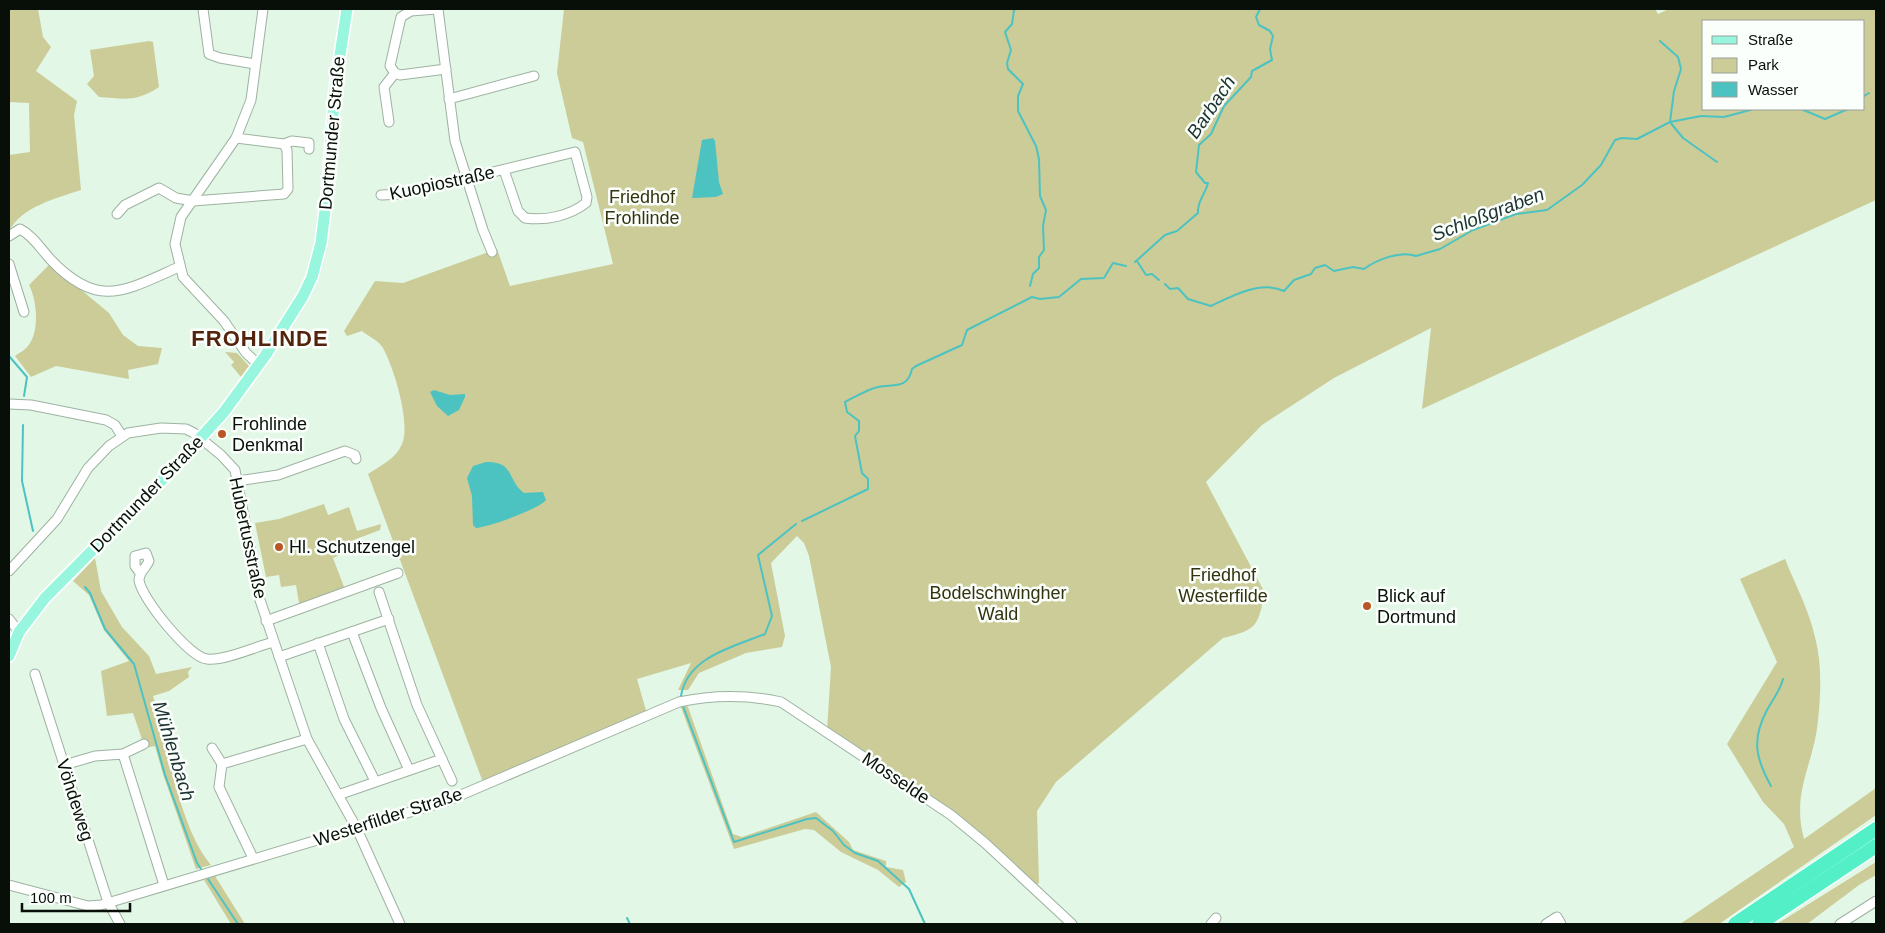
<svg xmlns="http://www.w3.org/2000/svg" width="1885" height="933" font-family="Arial,sans-serif">
	<style>
		.green { fill: #cc9; fill-rule: evenodd }
		.water { fill: #4cc3c1 }
		.lines { fill: none; stroke-linecap: round; stroke-linejoin: round }
		.stream { stroke: #4cc3c1; stroke-width: 2 }
		.minor-casing { stroke: #9eb2a2; stroke-width: 11 }
		.major-casing { stroke: #fff; stroke-width: 14 }
		.highway-casing { stroke: #fff; stroke-width: 16 }
		.minor { stroke: #fff; stroke-width: 9 }
		.major { stroke: #98f6de; stroke-width: 11 }
		.highway { stroke: #53f0c8; stroke-width: 14 }
		.poi-dot { fill: #ba5526; stroke: #fbfffb; stroke-width: 2 }
		.labels { text-anchor: middle; dominant-baseline: central; stroke-width: 5; stroke-linejoin: round; paint-order: stroke }
		.street-label { font-size: 18px; fill: #080f09; stroke: #fbfffb }
		.park-label { font-size: 18px; fill: #34330f; stroke: #fbfffb }
		.poi-label { font-size: 18px; fill: #080f09; stroke: #fbfffb; text-anchor: start }
		.water-label { font-size: 19px; font-style: italic; fill: #1d3232; stroke: #fbfffb }
		.district-label { font-size: 22px; font-weight: bold; letter-spacing: 1px; fill: #54230d; stroke: #fbfffb }
	</style>
	<rect width="100%" height="100%" fill="#e2f7e6"/>
	<g class="green">
		<path d="M9 9H38L43 37 51 47 36 71 77 101 74 115 81 190C57 198 20 207 9 232V155L30 152 29 103 9 102Z"/>
		<path d="M564 9H1655L1658 14 1669 9H1876V200L1422 409 1431 328 1334 378 1262 425 1206 482 1265 593C1257 627 1258 629 1223 638L1056 782 1037 811 1039 883 1035 885 987 841 827 731 831 667 809 556 804 543 797 536 771 563 785 636 782 647 746 653 699 673 688 690H678L691 663 637 679 647 714 484 785 368 474C381 465 396 459 402 444 411 423 394 368 383 348 379 341 368 336 362 331L347 336 344 331 375 281 403 283 497 249 510 286 613 264 583 142 572 138 557 73ZM1704 21H1864V109H1704Z"/>
		<path d="M149 41 153 42 159 87C136 102 125 99 99 97L87 84 94 76 90 50Z"/>
		<path d="M50 264 109 313 123 335 138 346 162 348 158 364 128 370 129 379 56 366 31 377 15 356C19 353 25 350 28 346 40 332 37 300 29 285Z"/>
		<path d="M225 352 237 353 249 366 241 377 231 365 234 362Z"/>
		<path d="M324 504 328 515 349 507 357 531 381 524 380 530 351 541V550L333 558 346 592 300 609 296 585 281 587 279 575 266 577 255 523 279 519Z"/>
		<path d="M95 558 101 591 122 627 149 656 156 674 192 667 188 672 189 677 169 691 153 696C169 745 177 824 211 865L196 869 163 774 155 746 145 748 133 713 107 716 101 671 129 661 104 630 89 595 73 581Z"/>
		<path d="M1785 559C1795 584 1809 610 1815 637 1822 664 1821 692 1818 720 1814 765 1791 791 1804 839L1876 788V815L1719 924H1680L1794 847 1784 824 1763 802 1727 744 1777 662 1740 579Z"/>
		<path d="M679 702 688 707 733 834 742 837 816 812 849 842 853 850 886 861V867L903 870 906 882 899 887 878 870 841 852 814 830 805 829 734 849Z"/>
		<path d="M1876 862V875L1859 885 1807 924H1777Z"/>
		<path d="M215 876 245 924H231L204 880Z"/>
	</g>
	<g class="water">
		<path d="M713 138 715 141 719 182 723 194 716 197 692 198 702 140Z"/>
		<path d="M434 390 450 395 465 394V397L459 410 448 416 437 406 430 392Z"/>
		<path d="M486 462C515 461 507 481 524 493L543 492 546 500C539 509 489 527 476 528L473 525 472 496 467 478 473 466Z"/>
	</g>
	<g class="lines">
		<g class="stream">
			<path d="M1016 9 1014 10 1012 24 1005 32 1011 50 1007 63 1008 69 1023 84 1018 96V111L1036 146 1039 159 1040 196 1046 210 1043 226 1044 250 1039 257V268L1033 274 1030 286"/>
			<path d="M1660 41 1678 57 1681 69 1674 91 1670 122 1683 138 1717 162"/>
			<path d="M1864 96 1869 93"/>
			<path d="M1801 109 1825 119 1848 109"/>
			<path d="M1137 261 1146 275 1152 274 1159 280"/>
			<path d="M1135 262 1165 235 1177 231 1198 213C1197 201 1205 195 1208 183H1205L1196 172 1199 145 1211 134 1224 106 1251 77 1252 71 1272 60 1270 49 1273 36 1270 31 1259 25 1256 17 1260 9"/>
			<path d="M1165 284 1170 289 1178 288 1188 299 1211 306C1232 296 1261 280 1284 291L1294 280 1311 274 1315 268 1325 265 1334 271 1353 267 1364 269C1376 260 1401 250 1416 256L1440 249 1473 230 1516 214 1547 210 1582 185 1601 165 1615 140 1622 138 1637 139 1670 122 1701 116 1724 117 1754 109"/>
			<path d="M9 356 27 377 24 396"/>
			<path d="M23 425 22 481 33 531"/>
			<path d="M802 521 868 489V479L862 473 855 436 859 431V421L847 412 845 402C855 397 868 389 878 387 894 384 908 389 912 369L916 366 962 345 967 330 1032 297 1040 299 1059 297 1081 279 1104 278 1113 263 1126 266"/>
			<path d="M85 587 90 593 105 629 134 664 165 775 197 863 203 872"/>
			<path d="M681 696C687 657 733 647 765 634L772 616 758 555 796 524"/>
			<path d="M683 706 734 842 807 819 816 818 833 831 844 845 855 853 878 861 909 889 925 924"/>
			<path d="M1771 786C1756 759 1751 740 1767 710 1773 699 1780 691 1783 679"/>
			<path d="M206 876 238 924"/>
			<path d="M627 918 630 924"/>
		</g>
		<defs>
			<g id="minor">
				<path d="M203 9 209 54 220 58 255 64"/>
				<path d="M437 9 411 11 401 17 390 66 395 73 400 75 446 69"/>
				<path d="M438 9 455 141 483 230 492 252"/>
				<path d="M449 99 534 76"/>
				<path d="M389 122 384 87 395 73"/>
				<path d="M236 138 284 144 292 141 309 143V149"/>
				<path d="M381 195 403 194 575 152 587 197 586 203C569 216 546 221 525 218L518 211 504 170"/>
				<path d="M117 214 125 205 159 188 176 198 193 201 284 194 288 189 287 150 284 144"/>
				<path d="M9 236 20 229C34 236 42 251 52 261 99 310 126 290 179 267"/>
				<path d="M9 264 24 312"/>
				<path d="M259 365 246 353 224 321 183 277 175 244 181 217 236 138 251 100 263 9"/>
				<path d="M9 404 31 405 106 420 115 425 122 436"/>
				<path d="M237 481 278 475 345 451 355 455 356 459"/>
				<path d="M9 571 57 519 88 468 109 446 128 433 161 428 186 429 194 433 221 455 235 470 260 600 307 739 357 829 400 924"/>
				<path d="M140 573 135 566V556L146 553 149 561C146 568 139 572 139 580 141 598 189 657 207 659 224 661 255 647 273 642"/>
				<path d="M379 592 417 705 452 781"/>
				<path d="M9 619 19 632"/>
				<path d="M266 621 398 573"/>
				<path d="M352 632 381 708 409 770"/>
				<path d="M318 643 344 719 375 781"/>
				<path d="M279 657 389 619"/>
				<path d="M35 674 99 874 108 902 120 924"/>
				<path d="M212 748 222 764"/>
				<path d="M123 754 164 885"/>
				<path d="M64 765 95 756 123 754 144 744"/>
				<path d="M338 795 442 759"/>
				<path d="M253 858 219 787 222 764 307 739"/>
				<path d="M9 885 88 906 101 905 447 801 679 702C712 695 749 695 781 702L951 815 985 843 1072 924"/>
				<path d="M1211 924 1216 918"/>
				<path d="M1546 924 1557 917 1561 924"/>
				<path d="M1840 924 1876 901"/>
			</g>
			<path id="major" d="M9 656 19 632 45 598 167 475 224 412 265 356 303 296 312 277 321 243 327 194 335 88 347 9"/>
			<g id="highway">
				<path d="M1735 924 1876 829"/>
				<path d="M1759 924 1876 846"/>
			</g>
		</defs>
		<use href="#minor" class="minor-casing"/>
		<use href="#major" class="major-casing"/>
		<use href="#highway" class="highway-casing"/>
		<use href="#minor" class="minor"/>
		<use href="#major" class="major"/>
		<use href="#highway" class="highway"/>
	</g>
	<g class="poi-dot">
		<circle cx="222" cy="434" r="5"/>
		<circle cx="279" cy="547" r="5"/>
		<circle cx="1367" cy="606" r="5"/>
	</g>
	<g class="labels">
		<g class="street-label">
			<text transform="translate(332 133) rotate(-85)">Dortmunder Straße</text>
			<text transform="translate(442 183) rotate(-12)">Kuopiostraße</text>
			<text transform="translate(147 494) rotate(-46)">Dortmunder Straße</text>
			<text transform="translate(248 538) rotate(78)">Hubertusstraße</text>
			<text transform="translate(896 778) rotate(34)">Mosselde</text>
			<text transform="translate(75 800) rotate(72)">Vöhdeweg</text>
			<text transform="translate(388 817) rotate(-18)">Westerfilder Straße</text>
		</g>
		<g class="park-label">
			<text x="642" y="197">Friedhof<tspan x="642" dy="21">Frohlinde</tspan></text>
			<text x="1223" y="575">Friedhof<tspan x="1223" dy="21">Westerfilde</tspan></text>
			<text x="998" y="593">Bodelschwingher<tspan x="998" dy="21">Wald</tspan></text>
		</g>
		<g class="poi-label">
			<text x="232" y="424">Frohlinde<tspan x="232" dy="21">Denkmal</tspan></text>
			<text x="289" y="547">Hl. Schutzengel</text>
			<text x="1377" y="596">Blick auf<tspan x="1377" dy="21">Dortmund</tspan></text>
		</g>
		<g class="water-label">
			<text transform="translate(1211 107) rotate(-56)">Barbach</text>
			<text transform="translate(1488 214) rotate(-21)">Schloßgraben</text>
			<text transform="translate(174 751) rotate(73)">Mühlenbach</text>
		</g>
		<g class="district-label">
			<text x="260" y="338">FROHLINDE</text>
		</g>
	</g>
	<rect width="1885" height="933" fill="none" stroke="#080f09" stroke-width="20"/>
	<rect x="1702" y="20" width="162" height="90" fill="#fbfffb" stroke="#9a9f9a"/>
	<rect x="1712" y="36" width="25" height="8" fill="#98f6de" stroke="#9a9f9a"/>
	<text x="1748" y="45" font-size="15" fill="#080f09">Straße</text>
	<rect x="1712" y="58" width="25" height="15" fill="#cccc99" stroke="#9a9f9a"/>
	<text x="1748" y="70" font-size="15" fill="#080f09">Park</text>
	<rect x="1712" y="82" width="25" height="15" fill="#4cc3c1" stroke="#9a9f9a"/>
	<text x="1748" y="95" font-size="15" fill="#080f09">Wasser</text>
	<path d="M22 903v8h108v-8" fill="none" stroke="#080f09" stroke-width="2.5"/>
	<text x="30" y="903" font-size="15" fill="#080f09" stroke="#fbfffb" stroke-width="4" paint-order="stroke">100 m</text>
</svg>
